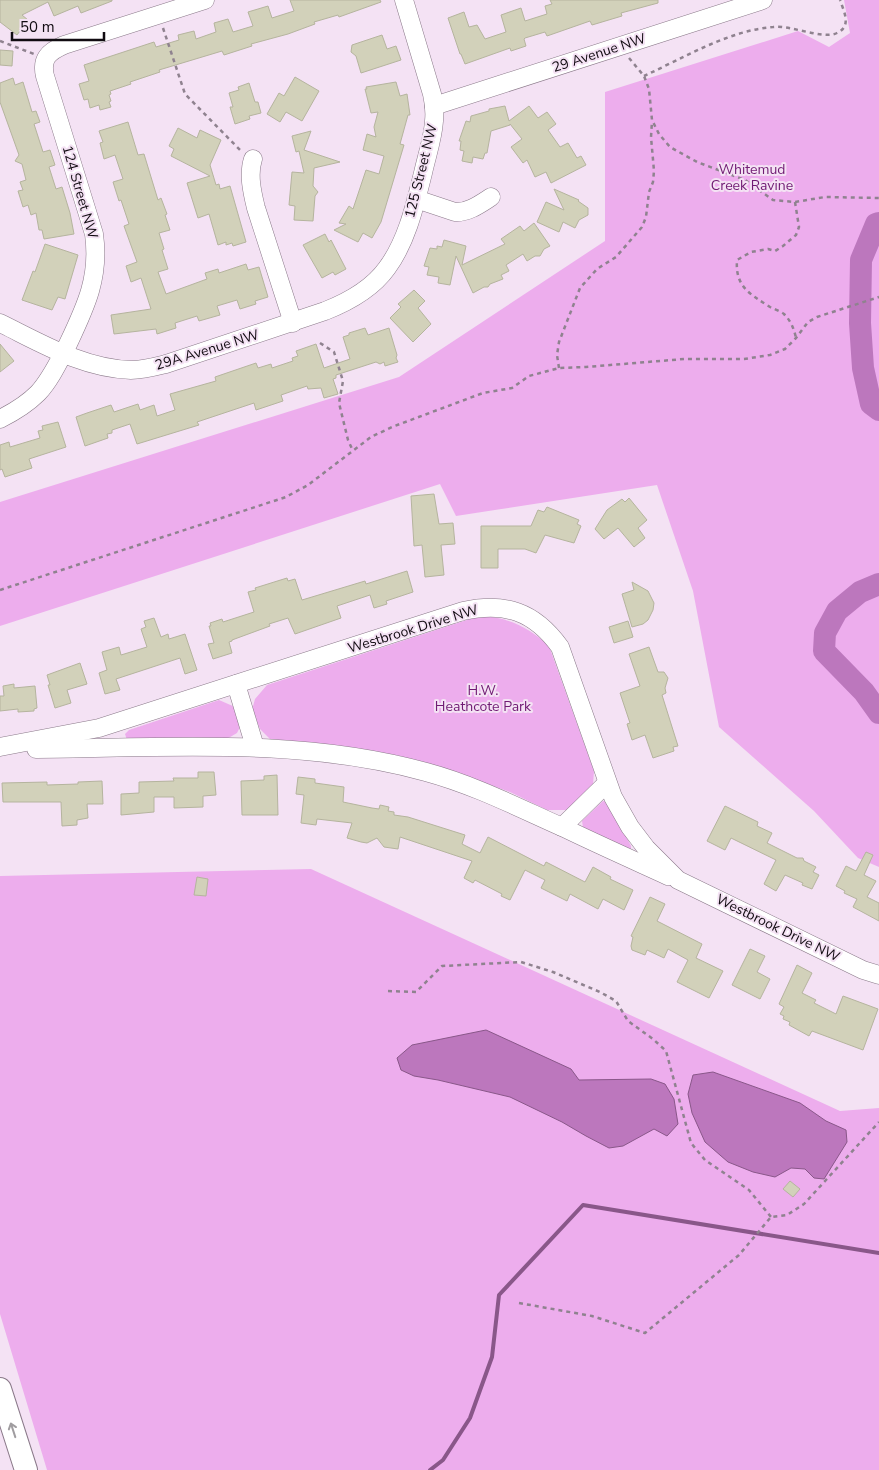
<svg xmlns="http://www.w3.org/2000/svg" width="879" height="1470" font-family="'Nunito Sans',sans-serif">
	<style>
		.green { fill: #edaded }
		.water { fill: #bc77bd; stroke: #895789 }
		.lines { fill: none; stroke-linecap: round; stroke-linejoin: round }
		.stream { stroke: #895789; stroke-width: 4 }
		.river { stroke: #bc77bd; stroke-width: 22 }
		.building { fill: #d2d1ba; stroke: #b5b49e }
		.minor-casing { stroke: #8a7989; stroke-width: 19 }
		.major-casing { stroke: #8a7989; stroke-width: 24 }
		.path { stroke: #8f828f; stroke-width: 2.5; stroke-dasharray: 4 4; stroke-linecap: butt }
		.minor { stroke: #fff; stroke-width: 18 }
		.major { stroke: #fff; stroke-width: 22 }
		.oneway { stroke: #a09da0 }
		.labels { text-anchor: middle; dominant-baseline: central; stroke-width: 4; stroke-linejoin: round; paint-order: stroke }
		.street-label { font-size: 14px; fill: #110b11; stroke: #f4e2f4 }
		.park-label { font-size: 14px; fill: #701b73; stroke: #f4e2f4 }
	</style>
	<rect width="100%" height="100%" fill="#f4e2f4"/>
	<g class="green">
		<path d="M844 0H879V867L858 858 814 811 719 727 693 591 657 485 456 516 440 484 0 626V502L399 377 605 241V92L798 31 829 47 850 33Z"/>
		<path d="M479 616C506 616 530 628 549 646L594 771 593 785 569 810H547L510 792 460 774 400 756 317 743 270 739 260 729 252 710 255 699 267 685Z"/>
		<path d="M219 700 235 707 241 725 237 733 225 740H127L125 734 129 730Z"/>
		<path d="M603 801 608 802 631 846V849L621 847 583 827 582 821Z"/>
		<path d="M311 869 840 1111 879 1108V1470H47L0 1314V876Z"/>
	</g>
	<g class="water">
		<path d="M486 1030 571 1069 579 1080 651 1079 665 1084 674 1099 678 1124 667 1136 654 1129 623 1146 609 1148 586 1136 562 1122 510 1097 438 1080 414 1076 401 1070 397 1058 412 1045Z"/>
		<path d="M713 1072 800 1103 826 1121 846 1130 847 1142 824 1179 814 1178 805 1169 791 1168 775 1177 753 1172 728 1162 705 1142 692 1113 688 1094 693 1075Z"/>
	</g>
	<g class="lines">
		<path class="stream" d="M430 1470 443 1460 470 1418 492 1357 499 1295 583 1205 879 1253"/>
		<g class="river">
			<path d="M879 223 876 224 861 260 860 323 863 368 871 404 879 410"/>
			<path d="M879 584 860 592 837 611 825 633 824 651 864 692 879 713"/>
		</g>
	</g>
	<g class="building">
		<path d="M0 0H112V1L81 13 78 6 54 16 48 2 22 15 28 20 17 35 0 22Z"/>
		<path d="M290 0H380L381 2 339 17 338 15 314 22 315 24 288 34 251 44 252 46 224 55 222 51 159 70 160 72 130 82 131 84 110 91 111 94 109 95 111 101 109 102 111 107 100 110 99 105 90 108 88 99 84 100 79 84 89 81 84 65 154 42 156 47 179 40 178 35 194 31 196 39 216 32 214 23 228 19 233 32 253 26 248 12 268 6 272 18 294 11Z"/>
		<path d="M550 0H658V3L621 13 622 16 592 25 590 21 547 36 545 32 525 38 524 39 526 46 511 51 510 48 465 64 461 54H460L448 18 464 12 469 27 477 25 485 39 506 32 501 15 521 8 525 21 547 14 545 6 552 4Z"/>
		<path d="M382 35 387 49 396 46 401 60 361 73 356 56 351 52 352 45Z"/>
		<path d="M0 50 13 51 12 66 0 65Z"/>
		<path d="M295 77 319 91 302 121 286 112 280 122 267 114 279 93 284 96Z"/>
		<path d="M13 78 15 85 23 82 32 112 36 111 40 122 34 124 43 152 50 150 55 165 49 167 56 189 62 187 70 213 74 234 44 239 42 230H39L36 213 31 215 28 205 23 207 18 191 23 190 20 182 26 180 22 164 15 161 19 155 0 102V83Z"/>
		<path d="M396 82 400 96 407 94 410 115H408L400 144 404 145 381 222 372 238 363 233 358 242 334 230 346 224 339 223 349 206 353 209 366 170 379 174 384 156 363 150 367 134 376 137 374 127 378 112 371 113 365 89H367L366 87Z"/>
		<path d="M249 83 255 102H258L261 113 249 116 250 119 235 124 230 107H233L229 93 239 90 238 87Z"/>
		<path d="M505 106 509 121 529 106 538 118 547 112 556 124 548 130 560 147 568 143 577 158 581 156 586 165 551 183 546 172 535 177 527 160 523 163 511 147 522 139 510 124V125L491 131 487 153H485L483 159 473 157 472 163 462 161 464 151 460 150 461 141H459L466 121 470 122 471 116 489 111V109Z"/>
		<path d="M128 122 138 155 144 154 158 200 161 198 167 214 165 215 170 230 159 233 164 249 162 250 168 269 158 272 166 294 207 279 205 273 218 269 219 273 246 264 248 270 259 267 268 297 255 301 256 304 240 309 237 300 217 306 220 315 199 321 197 316 175 323 176 328 157 334 156 329 114 334 111 315 151 309 141 278 131 282 126 266 137 262 124 226 129 224 121 200 119 201 113 182 123 179 115 155 104 159 100 143 103 142 99 131Z"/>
		<path d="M178 128 197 138 200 130 221 140 210 165 216 185 219 184 220 189 230 186 246 242 233 246 232 243 226 245V242L218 245 209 214 198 218 187 183 210 176 171 156 174 149 169 146Z"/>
		<path d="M311 131 304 150 340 162 314 168 313 186 318 192 315 196 313 221 294 220 295 206 289 205 292 172 304 173 299 151 296 152 292 136Z"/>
		<path d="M554 189 579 200 578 201 588 208V215L579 220 575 228 563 222 559 232 537 222 546 202 564 210Z"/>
		<path d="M534 223 550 246 544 249 540 256H535L527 261 523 254 506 265 509 271 501 275 503 279 490 284 488 287H484L473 293 456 256 450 285 438 283 439 277 427 275 429 267 424 266 430 248 437 249V246L442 247 444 240 466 246 462 265 505 244 501 239 520 226 524 231Z"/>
		<path d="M325 234 329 242 331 240 346 269 335 275 333 272 322 278 303 245Z"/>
		<path d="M45 244 78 255 65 299 58 297 52 310 22 300 33 271 35 272Z"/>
		<path d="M414 290 425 301 418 308 431 324 413 342 390 318 401 307 398 304Z"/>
		<path d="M365 328 368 335 389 328 397 355 396 358 398 362 385 366 384 362 380 364 376 362 336 375V378L333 379 338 394 324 398 321 388 308 389 307 386 281 395 283 401 256 410 254 403 197 422 199 425 137 444 130 424 112 430V433L107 434 108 438 85 446 76 417 87 413 111 405 114 412 138 404 140 410 154 405 157 416 175 410 170 394 216 381 215 377 256 363 258 368 271 364 272 368 293 361 292 358 298 356 296 351 316 344 324 368 350 359 343 337 349 335V333Z"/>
		<path d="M0 344 14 361 0 372Z"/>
		<path d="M58 422 66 447 29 459 32 468 5 477 2 469 0 470V445L9 442 10 447 40 438 38 431 43 430 42 426Z"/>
		<path d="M434 494 439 524 453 523 455 544 441 545 444 575 425 577 422 545 414 546 411 496Z"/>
		<path d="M629 498 647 520 638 528 645 538 634 547 618 528 604 539 595 529 607 510 622 499 625 502Z"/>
		<path d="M547 507 579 520 577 524 581 526 574 543 545 535 536 553 525 549H498V568H481V526H531L538 510 544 512Z"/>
		<path d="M407 571 413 592 386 601 387 604 374 608 370 595 337 606 341 618 295 634 288 618 269 624 270 626 232 640V641L229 642 232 653 213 659 208 644 214 643 209 626H211L210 623 222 619 223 622 254 612 248 592 256 590 255 588 287 578 288 581 295 579 302 600 365 581 366 584Z"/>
		<path d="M632 582 648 591 654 603 653 610 648 620 643 624 632 627 622 594 634 590Z"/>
		<path d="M154 618 161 637 168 634 169 639 185 634 197 670 185 674 180 658 116 679 120 690 105 694 99 673 107 670 102 652 119 647 121 655 147 647 141 629 146 627 144 621Z"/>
		<path d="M628 621 633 637 614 643 609 627Z"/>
		<path d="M649 647 658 672H664L668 678 665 688 666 693 662 695 678 746 673 747 674 751 653 758 645 735 632 740 627 724 630 723 620 693 640 686 629 654Z"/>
		<path d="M80 663 87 684 67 690 71 703 55 708 48 685H50L47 675Z"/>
		<path d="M14 684V688L35 686 37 708 34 709V711L18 712V709L0 711V696H4L3 686Z"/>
		<path d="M198 772H214L216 795 203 796V807L174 808V797H154V812L121 815V794L139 793V782L174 781 173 778H198Z"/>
		<path d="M277 775 278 815H242L241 781 264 780V776Z"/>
		<path d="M298 777 315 779V783L344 787 343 802 372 808 379 809 380 805 389 807 388 811 394 812V815L408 817 465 835 462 844 480 853 488 837 544 866 546 862 585 882 593 867 611 877 610 879 633 890 624 910 603 899 598 909 570 894 567 901 541 888 545 880 525 870 510 900 501 896 502 894 475 880 473 883 464 878 472 861 400 837 398 849 384 847 377 838 367 843 361 842 347 838 352 823 317 819 316 825 301 823 304 795 296 794Z"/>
		<path d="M102 781 103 804H87L88 818 77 820V825L62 826 61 802H3L2 783 47 782V785L78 784V782Z"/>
		<path d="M725 806 758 822 757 826 772 833 767 843 797 858H803L804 861 816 867 813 872 819 875 812 889 802 885 803 883 785 875 776 891 764 884 776 860 731 838 725 850 707 841Z"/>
		<path d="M866 852 873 855 864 875 876 881 867 897 879 903V921L853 907 857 899 844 893 845 891 836 886 846 866 856 871Z"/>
		<path d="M197 877 208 879 206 896 194 895Z"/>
		<path d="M650 897 665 904 657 921 702 944 696 958 723 971 709 998 677 982 688 960 668 949 664 958 647 950 645 955 632 950 631 946 633 937 631 936Z"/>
		<path d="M750 949 765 956 757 972 770 979 760 999 732 985Z"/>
		<path d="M797 965 812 973 802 993 816 1000 814 1003 836 1014 843 996 878 1009 863 1050 812 1031 809 1036 789 1025 790 1022 783 1019 784 1016 780 1014 784 1007 779 1004Z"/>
		<path d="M790 1181 800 1189 793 1197 783 1189Z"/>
	</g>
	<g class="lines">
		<defs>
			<g id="minor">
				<path d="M434 106 763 0"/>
				<path d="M253 159C248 174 252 192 256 208L293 323"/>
				<path d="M416 199 455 212C468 213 480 204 491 197"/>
				<path d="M0 323C41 343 84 369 131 370 143 370 154 367 166 364L325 311C348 302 372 289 387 268 407 241 415 205 423 173 427 155 433 138 434 121 435 112 434 103 432 94L404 0"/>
				<path d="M0 419C14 412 27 404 38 393 51 379 59 361 68 344 86 306 100 277 94 234L45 76C41 59 48 52 64 45L205 0"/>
				<path d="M236 684 255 747"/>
				<path d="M0 747 99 728 463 611C505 602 534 611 560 647L613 797 630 827 646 848 678 880 863 970 879 975"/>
				<path d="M36 749C166 748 299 737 426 772 474 785 517 807 562 827 597 844 633 860 668 876"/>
				<path d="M562 827 607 783"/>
			</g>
			<path id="major" d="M0 1389 26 1470"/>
		</defs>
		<use href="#minor" class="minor-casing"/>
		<use href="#major" class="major-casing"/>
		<g class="path">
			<path d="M163 28 185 94 241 151"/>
			<path d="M0 41 34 54"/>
			<path d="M629 58 644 76 649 89 652 120 659 134 670 147 697 162 745 180 773 200 795 202 825 197 879 198"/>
			<path d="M644 76C683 58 730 30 773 27 792 25 823 40 837 33 852 26 844 12 840 0"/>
			<path d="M795 202 799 227 796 235 783 246 775 251 768 249 751 252 737 260C735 287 750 294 770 307 774 309 780 311 784 314 791 321 794 329 796 338"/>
			<path d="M320 343 334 352 343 381 339 403 348 440 353 451"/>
			<path d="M559 368 557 355 559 342 580 288 597 269 616 257 642 227 646 217 649 192 653 182 654 171 651 137 652 121"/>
			<path d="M0 590 286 497 308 485 371 437 392 427 483 393 512 388 529 376 559 368 586 367 684 359H744L770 355 785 349 796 338 808 322 817 317 879 297"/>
			<path d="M388 991 416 992 442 966 521 962 553 972 600 992 616 1001 628 1021 653 1039 666 1051 691 1143 705 1160 749 1190 771 1217"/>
			<path d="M519 1303 592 1316 645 1333 739 1255 771 1217 787 1215 804 1204 879 1122"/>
		</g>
		<use href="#minor" class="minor"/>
		<use href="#major" class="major"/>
	</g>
	<defs><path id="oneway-shaft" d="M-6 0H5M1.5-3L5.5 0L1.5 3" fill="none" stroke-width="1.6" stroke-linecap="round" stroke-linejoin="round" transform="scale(1.25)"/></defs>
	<use class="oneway" href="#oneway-shaft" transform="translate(13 1430) rotate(-108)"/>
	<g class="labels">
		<g class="street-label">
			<text transform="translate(599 53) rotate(-18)">29 Avenue NW</text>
			<text transform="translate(421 171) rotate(-76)">125 Street NW</text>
			<text transform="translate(80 192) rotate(74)">124 Street NW</text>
			<text transform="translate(207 350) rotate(-17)">29A Avenue NW</text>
			<text transform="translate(413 629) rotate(-17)">Westbrook Drive NW</text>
			<text transform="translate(778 928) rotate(26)">Westbrook Drive NW</text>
		</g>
		<g class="park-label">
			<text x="752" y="169">Whitemud<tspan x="752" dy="16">Creek Ravine</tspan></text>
			<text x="483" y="690">H.W.<tspan x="483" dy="16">Heathcote Park</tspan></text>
		</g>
	</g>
	<path d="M12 32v8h92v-8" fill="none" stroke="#110b11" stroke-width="2.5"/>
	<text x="20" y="32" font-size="15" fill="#110b11" stroke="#f4e2f4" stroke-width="4" paint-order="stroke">50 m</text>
</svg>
